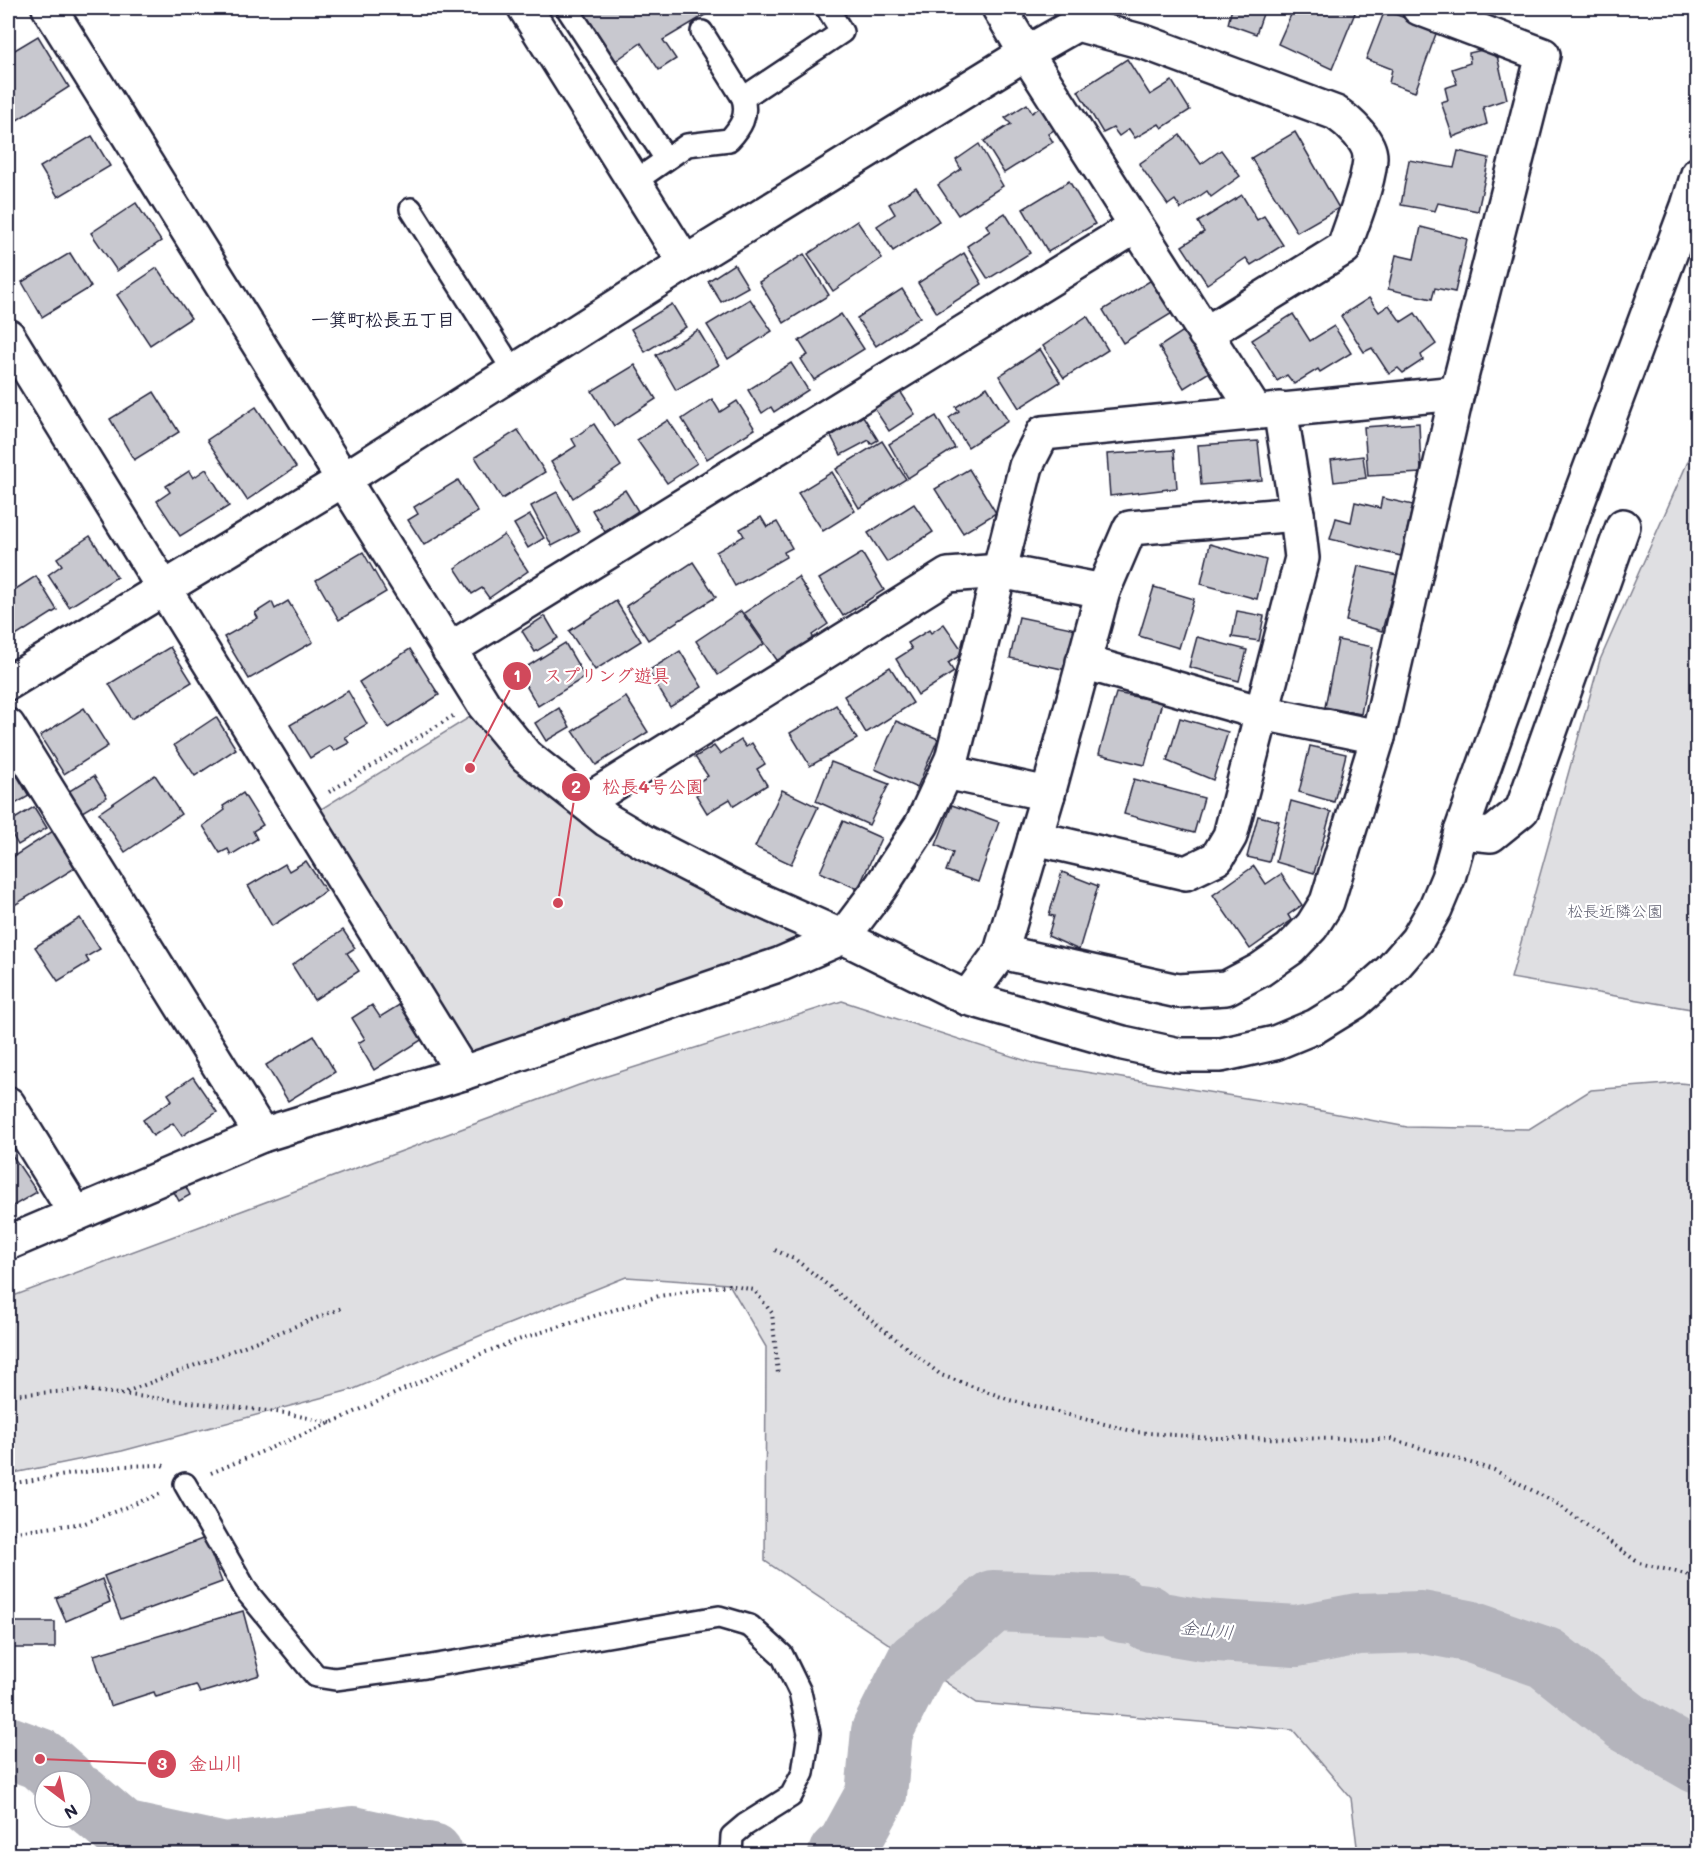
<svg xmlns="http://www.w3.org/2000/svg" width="1705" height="1862" font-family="Mali,'Klee One',sans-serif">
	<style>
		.green { fill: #dfdfe2; stroke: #80808e; stroke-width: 1.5 }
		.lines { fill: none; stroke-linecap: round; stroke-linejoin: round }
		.river { stroke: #b4b4bc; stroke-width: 62 }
		.building { fill: #c8c8cf; stroke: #22223b; stroke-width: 1.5 }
		.service-casing { stroke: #22223b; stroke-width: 26 }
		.minor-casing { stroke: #22223b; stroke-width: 38 }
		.tertiary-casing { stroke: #22223b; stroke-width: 38 }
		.path { stroke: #22223b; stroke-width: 4; stroke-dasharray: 1.5 4.5; stroke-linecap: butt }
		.service { stroke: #fff; stroke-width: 21 }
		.minor { stroke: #fff; stroke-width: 33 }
		.tertiary { stroke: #fff; stroke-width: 33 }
		.labels { text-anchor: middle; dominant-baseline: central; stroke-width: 4.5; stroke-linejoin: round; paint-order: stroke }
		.park-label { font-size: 16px; fill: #5b5b6d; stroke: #fff }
		.neighbourhood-label { font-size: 18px; font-weight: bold; fill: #22223b; stroke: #fff }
		.water-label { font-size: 18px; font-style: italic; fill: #5c5c6f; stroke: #fff }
		.leader { fill: none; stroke: #d1495b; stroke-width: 2 }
		.callout-dot { fill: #d1495b; stroke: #fff; stroke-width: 2 }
		.mark-label { font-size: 18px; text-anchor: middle; font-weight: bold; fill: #fff }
		.callout-label { font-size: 18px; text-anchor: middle; font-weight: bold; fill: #d1495b; stroke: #fff; stroke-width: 4.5; stroke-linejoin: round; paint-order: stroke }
	</style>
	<rect width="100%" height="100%" fill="#fff"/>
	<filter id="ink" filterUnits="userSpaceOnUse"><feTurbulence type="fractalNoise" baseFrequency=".0167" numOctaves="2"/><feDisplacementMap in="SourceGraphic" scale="12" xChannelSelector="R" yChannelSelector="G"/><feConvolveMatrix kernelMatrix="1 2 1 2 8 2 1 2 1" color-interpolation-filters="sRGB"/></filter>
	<g filter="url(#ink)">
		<g class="green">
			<path d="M1697 441V1010L1511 978 1600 660Z"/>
			<path d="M478 712 520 764 820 938 467 1062 313 814Z"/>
			<path d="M842 1001 1036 1064 1295 1106 1407 1127 1529 1129 1591 1090 1680 1083 1697 1085V1854H1358L1351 1798 1293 1730 977 1703 765 1561 766 1347 729 1284 626 1277 484 1334 354 1389 122 1451 14 1473 8 1472V1298L579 1085Z"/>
		</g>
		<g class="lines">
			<g class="river">
				<path d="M8 1747 40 1759 65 1781"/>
				<path d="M81 1796 123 1832 225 1854 353 1837 432 1854"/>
				<path d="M839 1854 848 1846 876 1795 882 1731 917 1662 958 1632 993 1601 1118 1606 1122 1612 1147 1615 1150 1621 1202 1630 1296 1636 1358 1624 1421 1622 1468 1631 1546 1658 1627 1722 1698 1763"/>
			</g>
		</g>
		<g class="building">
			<path d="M580 8H700L705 15 663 40 676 59 659 70 641 43 614 62Z"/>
			<path d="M1232 8H1265L1256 34 1228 24Z"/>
			<path d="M1294 8H1357L1332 69 1278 44Z"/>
			<path d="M1385 10 1437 31 1415 92 1389 83 1392 69 1366 59Z"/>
			<path d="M38 36 69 87 8 126V54Z"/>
			<path d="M1495 47 1507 99 1483 107 1487 124 1453 137 1441 102 1448 100 1445 88 1457 84 1452 69 1470 63 1469 53Z"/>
			<path d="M1127 59 1150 95 1172 81 1190 110 1162 128 1159 124 1135 138 1129 129 1119 136 1113 128 1103 133 1078 91Z"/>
			<path d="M1027 104 1032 113 1043 105 1057 128 1048 134 1053 142 1004 173 984 141 1011 124 1005 118Z"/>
			<path d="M1295 132 1339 208 1297 232 1251 158Z"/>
			<path d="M1180 135 1201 164 1221 150 1240 176 1211 197 1207 191 1181 209 1175 200 1168 205 1139 164Z"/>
			<path d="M92 136 110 166 58 197 40 167Z"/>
			<path d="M979 144 1003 186 958 215 938 185 961 169 956 160Z"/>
			<path d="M1458 151 1489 158 1478 211 1438 203 1435 211 1401 205 1409 160 1454 168Z"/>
			<path d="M1069 181 1095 224 1048 252 1023 209Z"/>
			<path d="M916 187 939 221 893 251 877 226 895 214 889 204Z"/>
			<path d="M1242 195 1257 220 1264 216 1283 245 1251 265 1246 258 1207 284 1182 246 1204 232 1198 222Z"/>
			<path d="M136 203 161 241 117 271 91 233Z"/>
			<path d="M1005 213 1030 253 988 279 967 246 990 231 986 225Z"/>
			<path d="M857 221 882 258 833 291 808 254Z"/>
			<path d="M1421 227 1467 239 1455 292 1435 288 1432 299 1388 289 1396 255 1414 259Z"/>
			<path d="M70 253 91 287 42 317 22 282Z"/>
			<path d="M964 253 982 284 937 313 918 283Z"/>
			<path d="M804 254 829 295 784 323 759 282Z"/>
			<path d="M734 264 748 287 721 302 708 281Z"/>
			<path d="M157 268 191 318 150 345 117 295Z"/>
			<path d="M1153 279 1174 312 1123 343 1103 310Z"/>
			<path d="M902 289 920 317 876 346 857 318Z"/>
			<path d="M1369 298 1379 312 1389 305 1401 322 1415 313 1436 344 1421 355 1423 360 1403 373 1398 368 1389 374 1372 348 1364 352 1341 316Z"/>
			<path d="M750 299 772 331 728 359 707 325Z"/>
			<path d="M672 304 686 327 645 352 631 329Z"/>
			<path d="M841 314 864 349 814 380 801 359 808 355 799 341Z"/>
			<path d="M1293 314 1310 341 1334 326 1351 353 1320 372 1318 369 1294 384 1287 375 1277 381 1252 340Z"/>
			<path d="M1087 316 1108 350 1064 378 1043 346Z"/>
			<path d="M698 330 719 365 676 390 656 355Z"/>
			<path d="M1185 330 1211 371 1184 388 1159 347Z"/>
			<path d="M1040 349 1060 382 1019 408 999 376Z"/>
			<path d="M791 363 808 390 774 412 771 407 762 413 748 390Z"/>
			<path d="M635 365 656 399 614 426 592 391Z"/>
			<path d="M987 387 1008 421 968 447 949 418 959 411 956 407Z"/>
			<path d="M900 391 915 414 889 431 874 408Z"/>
			<path d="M154 392 179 432 134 460 110 419Z"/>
			<path d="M712 399 720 412 737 401 755 429 707 459 682 419Z"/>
			<path d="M256 407 296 467 247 500 207 440Z"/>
			<path d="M863 416 878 440 871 444 869 440 841 455 831 436Z"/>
			<path d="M936 416 955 448 908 478 889 444Z"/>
			<path d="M668 420 697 463 667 483 637 440Z"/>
			<path d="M1419 423 1421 473 1368 476 1364 427Z"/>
			<path d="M594 424 621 466 573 498 551 462 576 446 572 439Z"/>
			<path d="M518 430 545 472 502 499 475 457Z"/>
			<path d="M882 441 906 479 859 508 836 469Z"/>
			<path d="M1258 441 1262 480 1201 485 1198 445Z"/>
			<path d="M1174 450 1177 488 1110 496 1107 454Z"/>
			<path d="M1363 456 1366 478 1334 482 1331 460Z"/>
			<path d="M206 469 229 506 180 536 157 501 170 492 166 486 189 471 193 478Z"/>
			<path d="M969 469 996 513 963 533 935 489Z"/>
			<path d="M832 472 855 511 823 531 798 493Z"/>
			<path d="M458 480 478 512 424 545 408 520 418 514 414 507Z"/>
			<path d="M625 490 638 511 605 532 592 510Z"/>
			<path d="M557 492 579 532 552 546 531 506Z"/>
			<path d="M1382 498 1413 505 1401 556 1330 539 1336 518 1351 522 1355 502 1380 508Z"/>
			<path d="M914 504 933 532 887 562 868 533Z"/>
			<path d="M530 515 544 538 528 548 514 524Z"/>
			<path d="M761 517 767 527 777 522 792 548 784 552 786 557 735 586 716 552 744 536 740 529Z"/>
			<path d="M504 535 528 571 489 598 482 588 472 594 455 568Z"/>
			<path d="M90 536 117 577 69 607 48 575 62 565 57 558Z"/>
			<path d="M1210 544 1266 560 1257 599 1201 584Z"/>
			<path d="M363 552 386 592 339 620 316 580Z"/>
			<path d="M862 553 884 590 843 616 819 579Z"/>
			<path d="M693 562 716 597 648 640 626 606Z"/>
			<path d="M1358 566 1397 575 1382 631 1346 621Z"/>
			<path d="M36 576 57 610 8 641V594Z"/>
			<path d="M798 577 828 624 812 635 815 641 779 663 744 613Z"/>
			<path d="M1154 587 1194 599 1179 648 1139 636Z"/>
			<path d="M288 601 313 642 249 679 224 637 258 618 255 613 272 602 275 609Z"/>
			<path d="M616 601 641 641 595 670 569 631Z"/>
			<path d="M741 611 764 644 718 675 696 641Z"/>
			<path d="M1237 611 1264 616 1259 641 1232 637Z"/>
			<path d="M545 616 558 638 535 652 522 631Z"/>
			<path d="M1019 617 1076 629 1067 670 1010 658Z"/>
			<path d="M944 624 964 653 948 663 954 672 918 695 896 659 912 649 908 643 929 630 931 633Z"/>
			<path d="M1197 637 1247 650 1239 681 1189 667Z"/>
			<path d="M1338 640 1373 647 1361 714 1325 707Z"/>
			<path d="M565 643 585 677 538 706 518 672Z"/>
			<path d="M170 647 192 682 131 719 109 684Z"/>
			<path d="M410 649 439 695 388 728 359 682Z"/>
			<path d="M680 651 702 687 670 707 648 671Z"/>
			<path d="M890 667 913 703 866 733 844 696Z"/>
			<path d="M348 691 367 724 345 737 349 743 334 751 330 746 310 758 290 725Z"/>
			<path d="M1116 693 1162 702 1145 765 1099 754Z"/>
			<path d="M626 697 648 732 596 765 573 731Z"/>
			<path d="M836 705 857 739 810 766 790 733Z"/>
			<path d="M84 708 108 746 64 774 40 736Z"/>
			<path d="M559 708 570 727 546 741 535 723Z"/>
			<path d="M216 717 236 749 195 776 174 745Z"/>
			<path d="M1180 718 1228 732 1213 780 1167 761Z"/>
			<path d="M896 721 938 739 917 788 875 769Z"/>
			<path d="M741 740 746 747 752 743 765 764 757 769 767 785 734 806 730 799 707 813 696 795 700 792 695 784 708 776 695 757 714 746 720 754Z"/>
			<path d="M1310 746 1346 754 1334 802 1299 792Z"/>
			<path d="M8 760 29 796 8 808Z"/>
			<path d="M831 762 889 784 869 825 816 801Z"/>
			<path d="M155 775 181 814 125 852 99 813Z"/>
			<path d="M94 776 107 797 79 814 66 793Z"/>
			<path d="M1134 779 1204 798 1194 833 1124 814Z"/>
			<path d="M782 790 818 807 791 864 755 847Z"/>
			<path d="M243 793 263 825 253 831 257 839 231 855 228 849 220 853 203 826 225 810 223 806Z"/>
			<path d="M1291 801 1331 812 1314 873 1276 862Z"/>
			<path d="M952 805 999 822 978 882 946 871 953 853 936 845Z"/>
			<path d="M34 807 47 828 18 845 8 827V823Z"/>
			<path d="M1258 816 1279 821 1269 862 1247 857Z"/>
			<path d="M843 821 881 838 858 889 820 872Z"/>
			<path d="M53 831 75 868 8 909V860Z"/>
			<path d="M306 861 326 891 272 926 248 886 285 864 289 871Z"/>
			<path d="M1254 866 1266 884 1281 874 1302 905 1288 915 1291 920 1250 949 1213 895Z"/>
			<path d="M1062 872 1098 886 1079 950 1048 936 1054 916 1049 915Z"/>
			<path d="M80 918 100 949 86 957 89 962 58 981 35 947Z"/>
			<path d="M343 930 355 948 347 953 359 971 314 1000 292 965Z"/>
			<path d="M404 1002 426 1037 374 1070 358 1043 365 1039 352 1018 372 1005 380 1017Z"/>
			<path d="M314 1036 335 1072 288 1101 266 1065Z"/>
			<path d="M193 1077 217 1112 182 1136 173 1123 153 1136 143 1120 172 1100 168 1094Z"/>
			<path d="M8 1149 37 1192 8 1209Z"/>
			<path d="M185 1185 190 1195 179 1201 173 1190Z"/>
			<path d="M205 1538 222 1582 121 1619 104 1576Z"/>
			<path d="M102 1579 110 1602 66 1621 56 1598Z"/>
			<path d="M243 1611 260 1675 200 1693 196 1685 156 1697 154 1692 110 1706 94 1655Z"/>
			<rect x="12" y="1622" width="43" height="26"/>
		</g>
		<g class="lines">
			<defs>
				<g id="service">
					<path d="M567 8 666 159"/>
					<path d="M702 32 743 98"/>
					<path d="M634 182 687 145 729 140C741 127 748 116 743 98L842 32 827 8"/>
					<path d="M411 209 514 372"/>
					<path d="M185 1484 247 1592 316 1676 335 1679 425 1667 719 1617 750 1626 782 1655 800 1692 809 1733 803 1773 791 1796 745 1825 732 1836 731 1854"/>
				</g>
				<g id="minor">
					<path d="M525 8 685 263"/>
					<path d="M1205 334 1344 248C1351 225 1370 181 1370 157 1370 141 1349 122 1336 113L1147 43 1077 24 1026 53 1255 411"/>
					<path d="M8 336 463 1073"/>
					<path d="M449 650 1136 226"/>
					<path d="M1083 662 1262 713 1378 737"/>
					<path d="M8 683 343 480 685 263 1026 53 999 8"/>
					<path d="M8 726 262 1135"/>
					<path d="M946 772 1048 794"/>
					<path d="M585 802 948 575 1000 571 1103 591"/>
					<path d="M1461 832 1491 835 1522 810 1623 526"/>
					<path d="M1035 838 1186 873 1217 858 1230 836 1302 558 1297 514 1280 409"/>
					<path d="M1001 952 1178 991 1226 988 1260 970 1290 949 1312 926 1327 902 1378 737 1457 393 1543 55 1419 8"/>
					<path d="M967 998 1001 952 1048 794 1103 591 1130 528 1297 514"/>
					<path d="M8 1104 76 1214"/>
					<path d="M8 1243 262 1135 463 1073 781 964 843 937 880 888 922 824 952 759 1026 466 1043 433 1457 393"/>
				</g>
				<path id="tertiary" d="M49 8 484 705 526 756 607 820 644 842 737 890 843 937 967 998 1123 1043 1179 1055H1221L1275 1043 1316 1026 1355 1002 1390 971 1417 940 1435 909 1448 878 1461 832 1576 507 1688 206 1698 174"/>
			</defs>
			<use href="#service" class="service-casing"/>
			<use href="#minor" class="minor-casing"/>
			<use href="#tertiary" class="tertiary-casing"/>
			<g class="path">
				<path d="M329 792 453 716"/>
				<path d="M775 1250 796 1260 941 1375 1010 1400 1136 1432 1212 1438 1391 1439 1494 1470 1556 1503 1639 1563 1698 1577"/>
				<path d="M121 1394 342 1308"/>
				<path d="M8 1395 85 1390 285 1413 331 1423"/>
				<path d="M211 1473 342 1418 483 1353 529 1336 659 1296 729 1285 754 1290 772 1313 778 1374"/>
				<path d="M8 1484 123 1466 162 1465 164 1466"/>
				<path d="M8 1533 85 1523 160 1494"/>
			</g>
			<use href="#service" class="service"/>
			<use href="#minor" class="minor"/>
			<use href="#tertiary" class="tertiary"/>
		</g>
	</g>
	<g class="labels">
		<g class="park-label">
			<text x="1615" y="910">松長近隣公園</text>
		</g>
		<g class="neighbourhood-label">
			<text x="383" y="319">一箕町松長五丁目</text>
		</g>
		<g class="water-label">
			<text transform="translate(1207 1629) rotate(6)">金山川</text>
		</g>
	</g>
	<path class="leader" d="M470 768L517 676M558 903L576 787M40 1759L162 1764"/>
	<g class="callout-dot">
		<circle cx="470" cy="768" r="6"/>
		<circle cx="558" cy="903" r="6"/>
		<circle cx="40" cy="1759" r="6"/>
		<circle cx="517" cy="676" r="15"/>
		<circle cx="576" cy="787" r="15"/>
		<circle cx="162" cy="1764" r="15"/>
	</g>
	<g class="mark-label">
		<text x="517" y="682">1</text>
		<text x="576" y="793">2</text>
		<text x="162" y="1770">3</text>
	</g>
	<g class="callout-label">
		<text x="607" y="682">スプリング遊具</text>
		<text x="653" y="793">松長4号公園</text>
		<text x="216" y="1770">金山川</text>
	</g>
	<rect width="1705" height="1862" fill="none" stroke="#fff" stroke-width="30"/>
	<rect x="15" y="15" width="1675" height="1832" fill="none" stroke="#22223b" stroke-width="2" filter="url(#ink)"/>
	<g transform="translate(63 1799) rotate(148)"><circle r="28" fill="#ffffff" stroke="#a7a7b1" stroke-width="1.5"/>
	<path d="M0-4.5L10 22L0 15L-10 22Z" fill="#d1495b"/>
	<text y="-9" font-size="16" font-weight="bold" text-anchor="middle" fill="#22223b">N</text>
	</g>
</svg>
